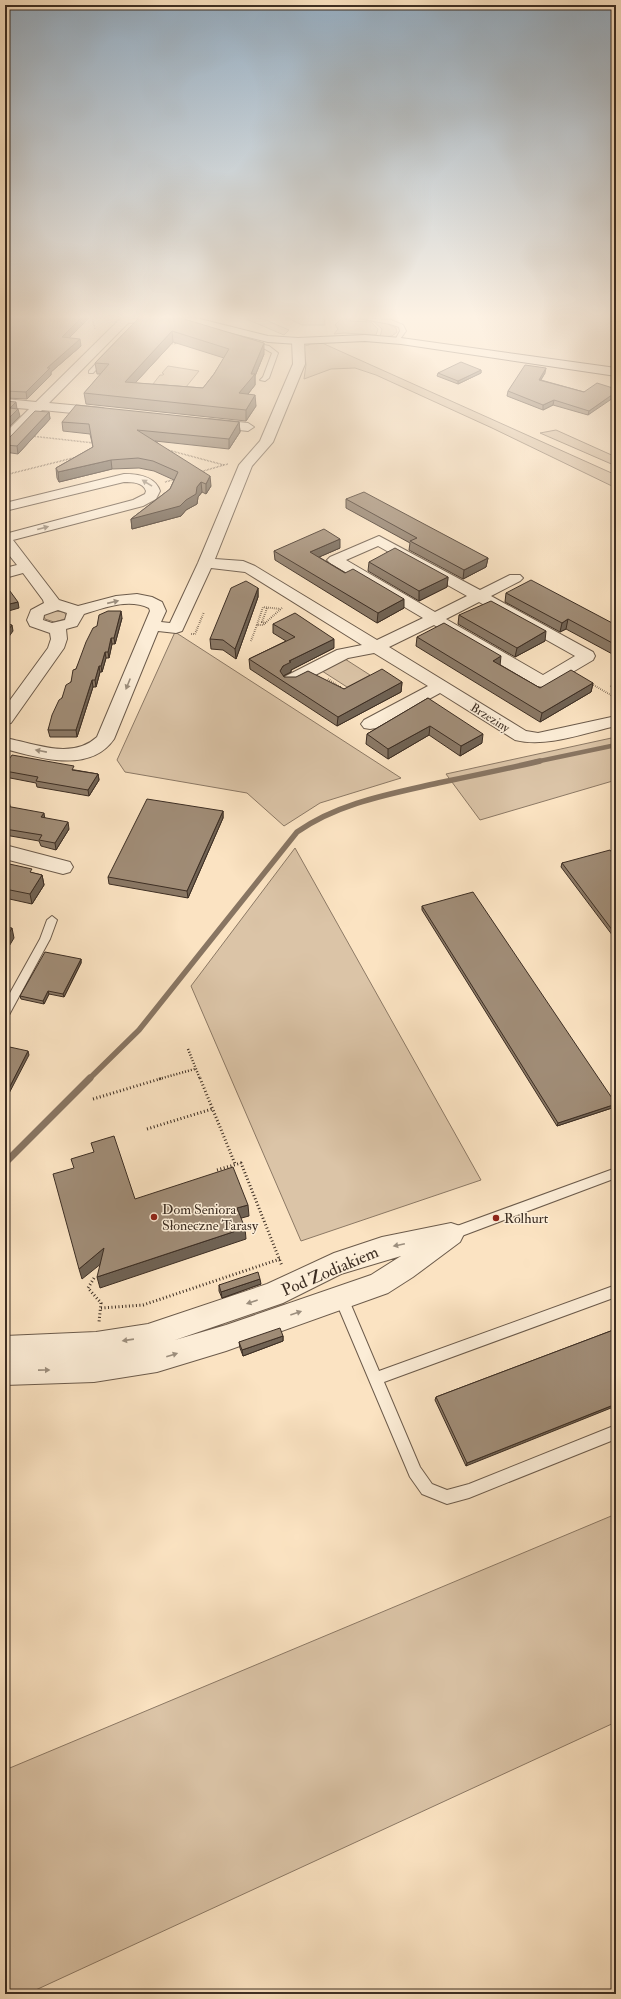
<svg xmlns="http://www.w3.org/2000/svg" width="621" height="1999" font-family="'IM FELL Double Pica',serif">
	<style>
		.green { fill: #dbc4a7; stroke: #8c7965 }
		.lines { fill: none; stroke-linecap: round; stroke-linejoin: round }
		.stream-far2 { stroke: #887562; stroke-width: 4.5 }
		.stream-far1 { stroke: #887562; stroke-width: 5.5 }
		.stream { stroke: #887562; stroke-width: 7 }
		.lane-casing { stroke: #6c5b4b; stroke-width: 2 }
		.street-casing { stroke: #6c5b4b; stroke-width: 2 }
		.secondary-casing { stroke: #3d2e23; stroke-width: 2 }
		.path-far3 { stroke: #3d2e23; stroke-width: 1.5; stroke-dasharray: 0.5 1; stroke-linecap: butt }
		.path-far2 { stroke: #3d2e23; stroke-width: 2; stroke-dasharray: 0.5 1.5; stroke-linecap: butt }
		.path-far1 { stroke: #3d2e23; stroke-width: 2.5; stroke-dasharray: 1 2; stroke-linecap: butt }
		.path { stroke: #3d2e23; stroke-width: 3; stroke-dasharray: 1 2.5; stroke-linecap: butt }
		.lane { fill: #fcedd7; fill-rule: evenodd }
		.street { fill: #fcedd7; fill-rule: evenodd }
		.secondary { fill: #fcedd7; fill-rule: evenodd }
		.wall { fill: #8a7865; stroke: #3d2e23; fill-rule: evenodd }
		.shaded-wall { fill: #706253; stroke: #3d2e23 }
		.building { fill: #a08c76; stroke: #3d2e23; fill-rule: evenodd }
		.oneway { fill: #9c8e7d }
		.poi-dot { fill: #8f2418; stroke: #fcedd7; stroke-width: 1.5 }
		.labels { text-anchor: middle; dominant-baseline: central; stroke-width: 3; stroke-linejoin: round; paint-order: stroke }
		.far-street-label { font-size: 12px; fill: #3d2e23; stroke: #fcedd7 }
		.poi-label { font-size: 14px; fill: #3d2e23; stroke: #fcedd7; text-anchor: start }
		.near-street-label { font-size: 17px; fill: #3d2e23; stroke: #fcedd7 }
	</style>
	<rect width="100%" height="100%" fill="#fbe3c2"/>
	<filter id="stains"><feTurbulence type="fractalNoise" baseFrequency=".005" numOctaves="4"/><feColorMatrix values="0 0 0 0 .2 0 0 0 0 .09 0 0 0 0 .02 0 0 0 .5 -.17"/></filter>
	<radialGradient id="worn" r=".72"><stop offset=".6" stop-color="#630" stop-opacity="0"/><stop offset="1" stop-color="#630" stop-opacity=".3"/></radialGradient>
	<g class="green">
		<path d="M244 318H261L289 330 284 335Z"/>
		<path d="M288 318H324L325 325H302Z"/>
		<path d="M342 318 351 320 350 321 371 322 378 329 376 335 344 333 334 334 338 329 335 325Z"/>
		<path d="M373 321 386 323 396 328 397 332 392 336 380 337 382 329Z"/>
		<path d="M310 343H322L616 475V488L492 428 376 375 355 368 331 369 304 379 306 365 304 346 309 345Z"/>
		<path d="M168 366 199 371 186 387 153 384 160 375H163L164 374 162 373Z"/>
		<path d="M556 430 616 457V466L540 433Z"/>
		<path d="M56 611 64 612 66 615 65 619 54 622 45 619 44 616 47 613Z"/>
		<path d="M175 632 401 778 320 803 284 826 247 793 125 772 117 760Z"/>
		<path d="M345 659 370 675 347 687 322 671Z"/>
		<path d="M616 737V780L480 820 446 774Z"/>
		<path d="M295 848 481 1180 301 1241 191 986Z"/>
		<path d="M616 1514V1722L27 1994H5V1770Z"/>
	</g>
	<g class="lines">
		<path class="stream-far2" d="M535 762 616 745"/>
		<path class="stream-far1" d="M89 1079 139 1030 297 832C338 803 390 794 438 783 472 776 506 769 540 761"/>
		<path class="stream" d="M5 1163 90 1078"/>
		<defs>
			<g id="lane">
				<path d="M358 318 391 320 403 325 406 331 398 342H394L400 331 399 327 390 324Z"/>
				<path d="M150 319 152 322 124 323 121 321 124 319Z"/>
				<path d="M250 342 269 346 278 353 269 378 265 381 260 380 263 377 272 353 265 349 248 345V343Z"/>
				<path d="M103 356 108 357 93 373H89V371Z"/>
				<path d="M52 916 57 920 50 939 9 1015 5 1016V1002L40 939 47 920Z"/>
				<path d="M616 1168V1178L451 1240 446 1238 445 1234 446 1230Z"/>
				<path d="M616 1285V1297L384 1382 420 1467 432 1484 447 1490 469 1484 616 1425V1439L469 1498 447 1504 422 1494 410 1477 334 1297 336 1293 341 1291 346 1293 379 1371Z"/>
			</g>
			<g id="street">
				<path d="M121 318H133L49 403 103 408 109 412 107 415 103 416 42 410 10 443 5 444V433L29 409 5 407V399L36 402Z"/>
				<path d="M298 338 304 341 305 364 273 442 252 466 215 559 243 561 255 566 377 640 423 618 330 563 327 560 330 557 379 536 480 590 510 575H520L523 578 520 581 491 596 593 652 595 656 593 660 549 686 543 687 537 686 434 625 389 647 526 731 538 733 616 716V726C584 733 547 748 515 740L440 693 376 728 370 729 364 728 361 724 364 720 428 686 374 653 348 658 296 685 290 686 284 685 282 681 284 677 337 650 362 645 245 572 211 568 182 631 176 633 158 631 114 739C90 774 39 758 5 749V741L10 739C39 745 73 759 97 737L150 611 149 608C128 598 104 608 84 614L77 626 66 629 67 639 64 648 11 723 5 724V707L48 648 51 639 50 633 30 626 27 620 31 610 44 603 43 600 23 573 5 578V568L17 565 5 550V534L133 500 145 494 146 491C143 482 132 482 124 482L5 511V503L124 474C138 474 155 476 160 491L156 499 143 506 13 540 59 600 78 606 116 596 137 594 152 597 162 602 166 611 161 622 170 623 198 563 239 465 260 441 293 364 292 341ZM378 546 467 596 435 612 346 560ZM479 602 575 656 543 675 446 619ZM58 610 67 613 65 620 52 623 43 620 44 615Z"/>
				<path d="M209 419 248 423 254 427 248 431 204 426 203 423Z"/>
				<path d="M5 845 70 862 73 867 70 872 63 874 5 859Z"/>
				<path d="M451 1223 460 1226 464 1234 460 1242 413 1277 388 1293 226 1351 157 1372 94 1382 5 1385V1336L96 1332 148 1324 267 1284 334 1253 382 1237ZM401 1256 371 1275 226 1325 175 1340 283 1303 341 1274Z"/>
			</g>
			<path id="secondary" d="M177 318H196L268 336 298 338 365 335 401 338 616 368V376L401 344 365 341 298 344 268 342 179 320Z"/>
		</defs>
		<use href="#lane" class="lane-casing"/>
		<use href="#street" class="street-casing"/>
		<use href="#secondary" class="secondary-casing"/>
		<g class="path-far3">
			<path d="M92 318 95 329"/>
			<path d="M168 343 175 344 178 341"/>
			<path d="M31 436 94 443"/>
			<path d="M168 450 224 465 228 464"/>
			<path d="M200 472 224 465"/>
			<path d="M5 475 77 457"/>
			<path d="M165 482 176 479"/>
		</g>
		<g class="path-far2">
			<path d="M266 623 262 622 267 608"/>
			<path d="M257 625 263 607 280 609"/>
			<path d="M191 634H195L204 612"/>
			<path d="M251 641 257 625H263L283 607"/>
			<path d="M328 679 340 687 338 688"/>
			<path d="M590 683 616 698"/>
		</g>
		<g class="path-far1">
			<path d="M188 1049 200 1079"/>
			<path d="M159 1079 195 1069"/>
		</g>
		<g class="path">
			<path d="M200 1078 235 1164"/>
			<path d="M93 1099 163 1078"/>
			<path d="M147 1129 212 1109"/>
			<path d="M217 1170 241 1163 282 1266"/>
			<path d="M94 1278 88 1288 101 1303 99 1322"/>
			<path d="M101 1308 143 1305 280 1259"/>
		</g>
		<use href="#lane" class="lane"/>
		<use href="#street" class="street"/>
		<use href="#secondary" class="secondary"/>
	</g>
	<g class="wall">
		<path d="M5 318H89L69 338 81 346 51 372V375L27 399 5 398Z"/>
		<path d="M139 318 264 354 255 376V385L248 394 256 406 246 421 86 404 84 393 101 374H97L95 363ZM173 342 224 358 214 374 203 388 135 383Z"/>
		<path d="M481 370V373L458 384 437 376 438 373Z"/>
		<path d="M545 373 541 380 584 392 616 389 588 415 553 405 543 410 507 396 508 391Z"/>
		<path d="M49 412 50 419 18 454 5 452V437H10Z"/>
		<path d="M62 422H239L240 432 229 449 155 441 211 486 206 494 202 492 198 497 197 504 186 510 181 516 132 529 131 519 170 489 174 480 154 471 139 468 112 469 59 482 57 478 56 468 93 447 90 434 63 431Z"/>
		<path d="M346 499 488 558 486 567 463 579 409 550 410 543 346 508Z"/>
		<path d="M340 548 319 557 404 608 377 623 275 560 274 551Z"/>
		<path d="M369 562 448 577 447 587 419 601 368 571Z"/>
		<path d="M258 588V597L236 659 223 650 211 649 210 639Z"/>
		<path d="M506 593 616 625V656L566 629 560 632 505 602Z"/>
		<path d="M459 615 545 641 515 657 458 624Z"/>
		<path d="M122 618 115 644H112L109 658H106L102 672H100L96 687H93L77 737H50L48 730 62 698 71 682 76 669 97 626Z"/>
		<path d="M273 624 334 648 291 670V672L283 676 284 677 344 689 402 682 401 692 337 726 250 669 249 659 286 641 273 633Z"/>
		<path d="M417 637 500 665 540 688 593 683 591 692 540 722 416 646Z"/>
		<path d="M616 675V689L611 687 613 677Z"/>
		<path d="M428 698 482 743 460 756 429 735 388 759 366 744 367 734Z"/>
		<path d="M5 765 75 770 98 774 99 780 89 796 37 787 36 783 5 777Z"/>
		<path d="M5 801 10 807 45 818 69 829 56 850 41 846 39 841 5 835Z"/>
		<path d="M223 811V818L188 898 109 884 108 877Z"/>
		<path d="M616 858V940L561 867 562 863Z"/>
		<path d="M5 863 33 873 42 875 44 885 32 904 5 898Z"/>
		<path d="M422 906 615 1107 557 1126 422 910Z"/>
		<path d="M81 959V963L64 997 49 994 44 1004 21 999 20 996Z"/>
		<path d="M261 1284 222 1298 219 1291V1285Z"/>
		<path d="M616 1329 466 1466 435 1400 436 1397Z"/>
		<path d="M283 1336V1341L243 1356 240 1348 239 1342Z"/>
	</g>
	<g class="shaded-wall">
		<path d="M81 318H89L63 344 62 337Z"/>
		<path d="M172 331 173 342 126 393 125 382Z"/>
		<path d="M80 339 81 346 51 372V375L27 399 26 392 47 368Z"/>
		<path d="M264 343V354L255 376V385L240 404 239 393 251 374Z"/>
		<path d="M546 368 545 373 538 384 539 380Z"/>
		<path d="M481 370V373L458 384V381Z"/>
		<path d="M616 392V396L588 415 589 411Z"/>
		<path d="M255 395 256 406 246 421V410Z"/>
		<path d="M554 400 553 405 543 410V405Z"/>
		<path d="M16 402 17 409 10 408Z"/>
		<path d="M18 409 20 416 5 431V422Z"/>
		<path d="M49 412 50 419 18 454 17 446Z"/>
		<path d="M239 422 240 432 229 449V439Z"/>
		<path d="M111 460 112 469 59 482 58 472Z"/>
		<path d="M210 476 211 486 206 494V484Z"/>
		<path d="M201 482 202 492 198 497 197 504 186 510 181 516 132 529 131 519 197 487Z"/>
		<path d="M340 539V548L310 561V552Z"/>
		<path d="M488 558 486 567 463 579 464 570Z"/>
		<path d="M448 577 447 587 419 601V591Z"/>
		<path d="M258 588V597L236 659 235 649Z"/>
		<path d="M404 599V608L377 623 378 613Z"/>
		<path d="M18 602 19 608 5 612V605Z"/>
		<path d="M121 611 122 618 115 644 114 638Z"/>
		<path d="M568 619 566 629 560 632 562 623Z"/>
		<path d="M12 625 13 631 5 642V634Z"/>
		<path d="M546 631 545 641 515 657 517 648Z"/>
		<path d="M111 638 112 644 109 658 108 652Z"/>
		<path d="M334 639V648L291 670V672L283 676 281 680 280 671 283 666 289 661Z"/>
		<path d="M105 652 106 658 102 672 101 666Z"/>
		<path d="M501 656 500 666 493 661Z"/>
		<path d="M99 666 100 672 96 687 95 680Z"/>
		<path d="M92 680 93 687 77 737 76 730Z"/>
		<path d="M402 682 401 692 337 726 338 717Z"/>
		<path d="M593 683 591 692 540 722 542 713Z"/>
		<path d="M430 726 429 735 388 759V749Z"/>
		<path d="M483 734 482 743 460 756 461 746Z"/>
		<path d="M98 774 99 780 89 796 88 790Z"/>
		<path d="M9 802 11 809 6 806Z"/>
		<path d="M223 811V818L188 898 187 891Z"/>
		<path d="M44 813 45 820 41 817Z"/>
		<path d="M68 822 69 829 56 850 55 843Z"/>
		<path d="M42 875 44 885 32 904 30 894Z"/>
		<path d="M12 928 14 938 5 953V939Z"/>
		<path d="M81 959V963L64 997 63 994Z"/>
		<path d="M48 991 49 994 44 1004 43 1001Z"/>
		<path d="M28 1051 29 1055 5 1101V1096Z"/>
		<path d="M616 1104 615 1107 557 1126 558 1123Z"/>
		<path d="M248 1205 249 1216 238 1219 237 1208Z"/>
		<path d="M245 1228 246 1239 100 1288 97 1277Z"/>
		<path d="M104 1248 107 1259 82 1279 79 1269Z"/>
		<path d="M260 1279 261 1284 222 1298 221 1292Z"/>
		<path d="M283 1336V1341L243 1356 242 1350Z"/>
		<path d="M616 1404V1406L466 1466 467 1463Z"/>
	</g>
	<g class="building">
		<path d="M5 318H81L62 337 80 339 47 368H50L26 392 5 391Z"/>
		<path d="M139 318H173L184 319 264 343 251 374H255L239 393 255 395 246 410 84 393 109 364 95 363ZM172 331 229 349 214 374 203 388 125 382Z"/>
		<path d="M461 362 481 370 458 381 438 373Z"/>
		<path d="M525 365 546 368 539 380 584 392 597 383 616 389V392L589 411 554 400 543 405 508 391Z"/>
		<path d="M5 401 16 402 10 408 18 409 5 422Z"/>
		<path d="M76 405 239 422 229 439 137 430 210 476 206 484 201 482 197 487 196 494 186 500 180 506 131 519 170 489 178 472 153 461 138 458 111 460 58 472 56 468 93 447 89 424 62 422Z"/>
		<path d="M35 411 49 412 17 446 5 445V437H10Z"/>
		<path d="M364 492 488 558 464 570 410 541 417 538 346 499Z"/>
		<path d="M324 529 340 539 310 552 345 573 353 569 404 599 378 613 274 551Z"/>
		<path d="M395 548 448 577 419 591 369 562Z"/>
		<path d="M531 580 616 625V645L568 619 562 623 506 593Z"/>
		<path d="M246 581 258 588 235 649 223 640 210 639 231 588Z"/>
		<path d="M7 587 18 602 5 605V588Z"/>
		<path d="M491 601 546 631 517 648 459 615Z"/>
		<path d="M108 611H121L114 638H111L108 652H105L101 666H99L95 680H92L76 730H48L52 715 59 700 62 698 66 685 71 682 73 670 76 669 86 642 93 628 97 626 99 615Z"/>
		<path d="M295 613 334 639 289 661 291 662 283 666 280 671 284 677H296L308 671 344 689 382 669 402 682 338 717 249 659 295 637 273 624Z"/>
		<path d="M5 623 12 625 5 634Z"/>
		<path d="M444 623 501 656 493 661 540 688 571 670 593 683 542 713 417 637Z"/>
		<path d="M428 698 483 734 461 746 430 726 388 749 367 734Z"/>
		<path d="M12 755 74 766 72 770 98 774 88 790 36 781 38 777 5 771V765Z"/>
		<path d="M147 799 223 811 187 891 108 877Z"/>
		<path d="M5 801 9 802 6 806 44 813 41 817 68 822 55 843 39 840 42 835 5 829Z"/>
		<path d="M610 850 616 858V935L562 863Z"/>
		<path d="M5 863 32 869 30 872 42 875 30 894 5 889Z"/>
		<path d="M473 892 616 1104 558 1123 422 906Z"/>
		<path d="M5 927 12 928 5 939Z"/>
		<path d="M45 952 81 959 63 994 48 991 43 1001 20 996Z"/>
		<path d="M5 1046 28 1051 5 1096Z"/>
		<path d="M114 1136 135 1199 233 1167 248 1205 237 1208 245 1228 97 1277 104 1248 79 1269 53 1174 74 1168 71 1159 94 1152 91 1143Z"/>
		<path d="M258 1272 260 1279 221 1292 219 1285Z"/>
		<path d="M280 1328 283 1336 242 1350 239 1342Z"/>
		<path d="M616 1329V1404L467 1463 436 1397Z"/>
	</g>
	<defs><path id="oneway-solid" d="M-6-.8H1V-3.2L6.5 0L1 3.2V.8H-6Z"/></defs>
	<g class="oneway">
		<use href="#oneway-solid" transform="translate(147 483) rotate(-148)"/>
		<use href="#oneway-solid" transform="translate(43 528) rotate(-15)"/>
		<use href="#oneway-solid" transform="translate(113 602) rotate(-13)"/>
		<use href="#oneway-solid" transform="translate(128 684) rotate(112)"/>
		<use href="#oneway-solid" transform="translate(41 751) rotate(-169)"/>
		<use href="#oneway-solid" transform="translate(399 1245) rotate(168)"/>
		<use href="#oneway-solid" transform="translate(252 1302) rotate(161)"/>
		<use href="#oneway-solid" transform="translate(296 1313) rotate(-19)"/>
		<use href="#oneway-solid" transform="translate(128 1340) rotate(172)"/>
		<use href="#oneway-solid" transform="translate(172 1355) rotate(-17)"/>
		<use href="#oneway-solid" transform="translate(44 1370) rotate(-1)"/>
	</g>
	<linearGradient id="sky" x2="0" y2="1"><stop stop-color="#95aec3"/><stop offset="0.53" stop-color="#fdf2e4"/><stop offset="1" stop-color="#fdf2e4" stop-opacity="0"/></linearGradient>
	<rect width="621" height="598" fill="url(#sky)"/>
	<g class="poi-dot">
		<circle cx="154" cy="1217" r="4"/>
		<circle cx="496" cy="1218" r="4"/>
	</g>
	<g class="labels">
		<g class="far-street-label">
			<text transform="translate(490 718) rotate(32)">Brzeziny</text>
		</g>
		<g class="poi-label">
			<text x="162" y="1209">Dom Seniora<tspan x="162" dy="16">Słoneczne Tarasy</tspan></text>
			<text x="504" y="1218">Rolhurt</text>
		</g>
		<g class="near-street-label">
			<text transform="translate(330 1271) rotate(-23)">Pod Zodiakiem</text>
		</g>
	</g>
	<rect width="621" height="1999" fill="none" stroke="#fbe3c2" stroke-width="20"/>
	<rect x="6" y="6" width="609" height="1987" fill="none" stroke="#3d2e23" stroke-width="2"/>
	<rect x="10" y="10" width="601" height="1979" fill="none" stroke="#3d2e23"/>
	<rect width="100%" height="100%" filter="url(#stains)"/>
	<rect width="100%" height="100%" fill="url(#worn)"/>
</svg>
